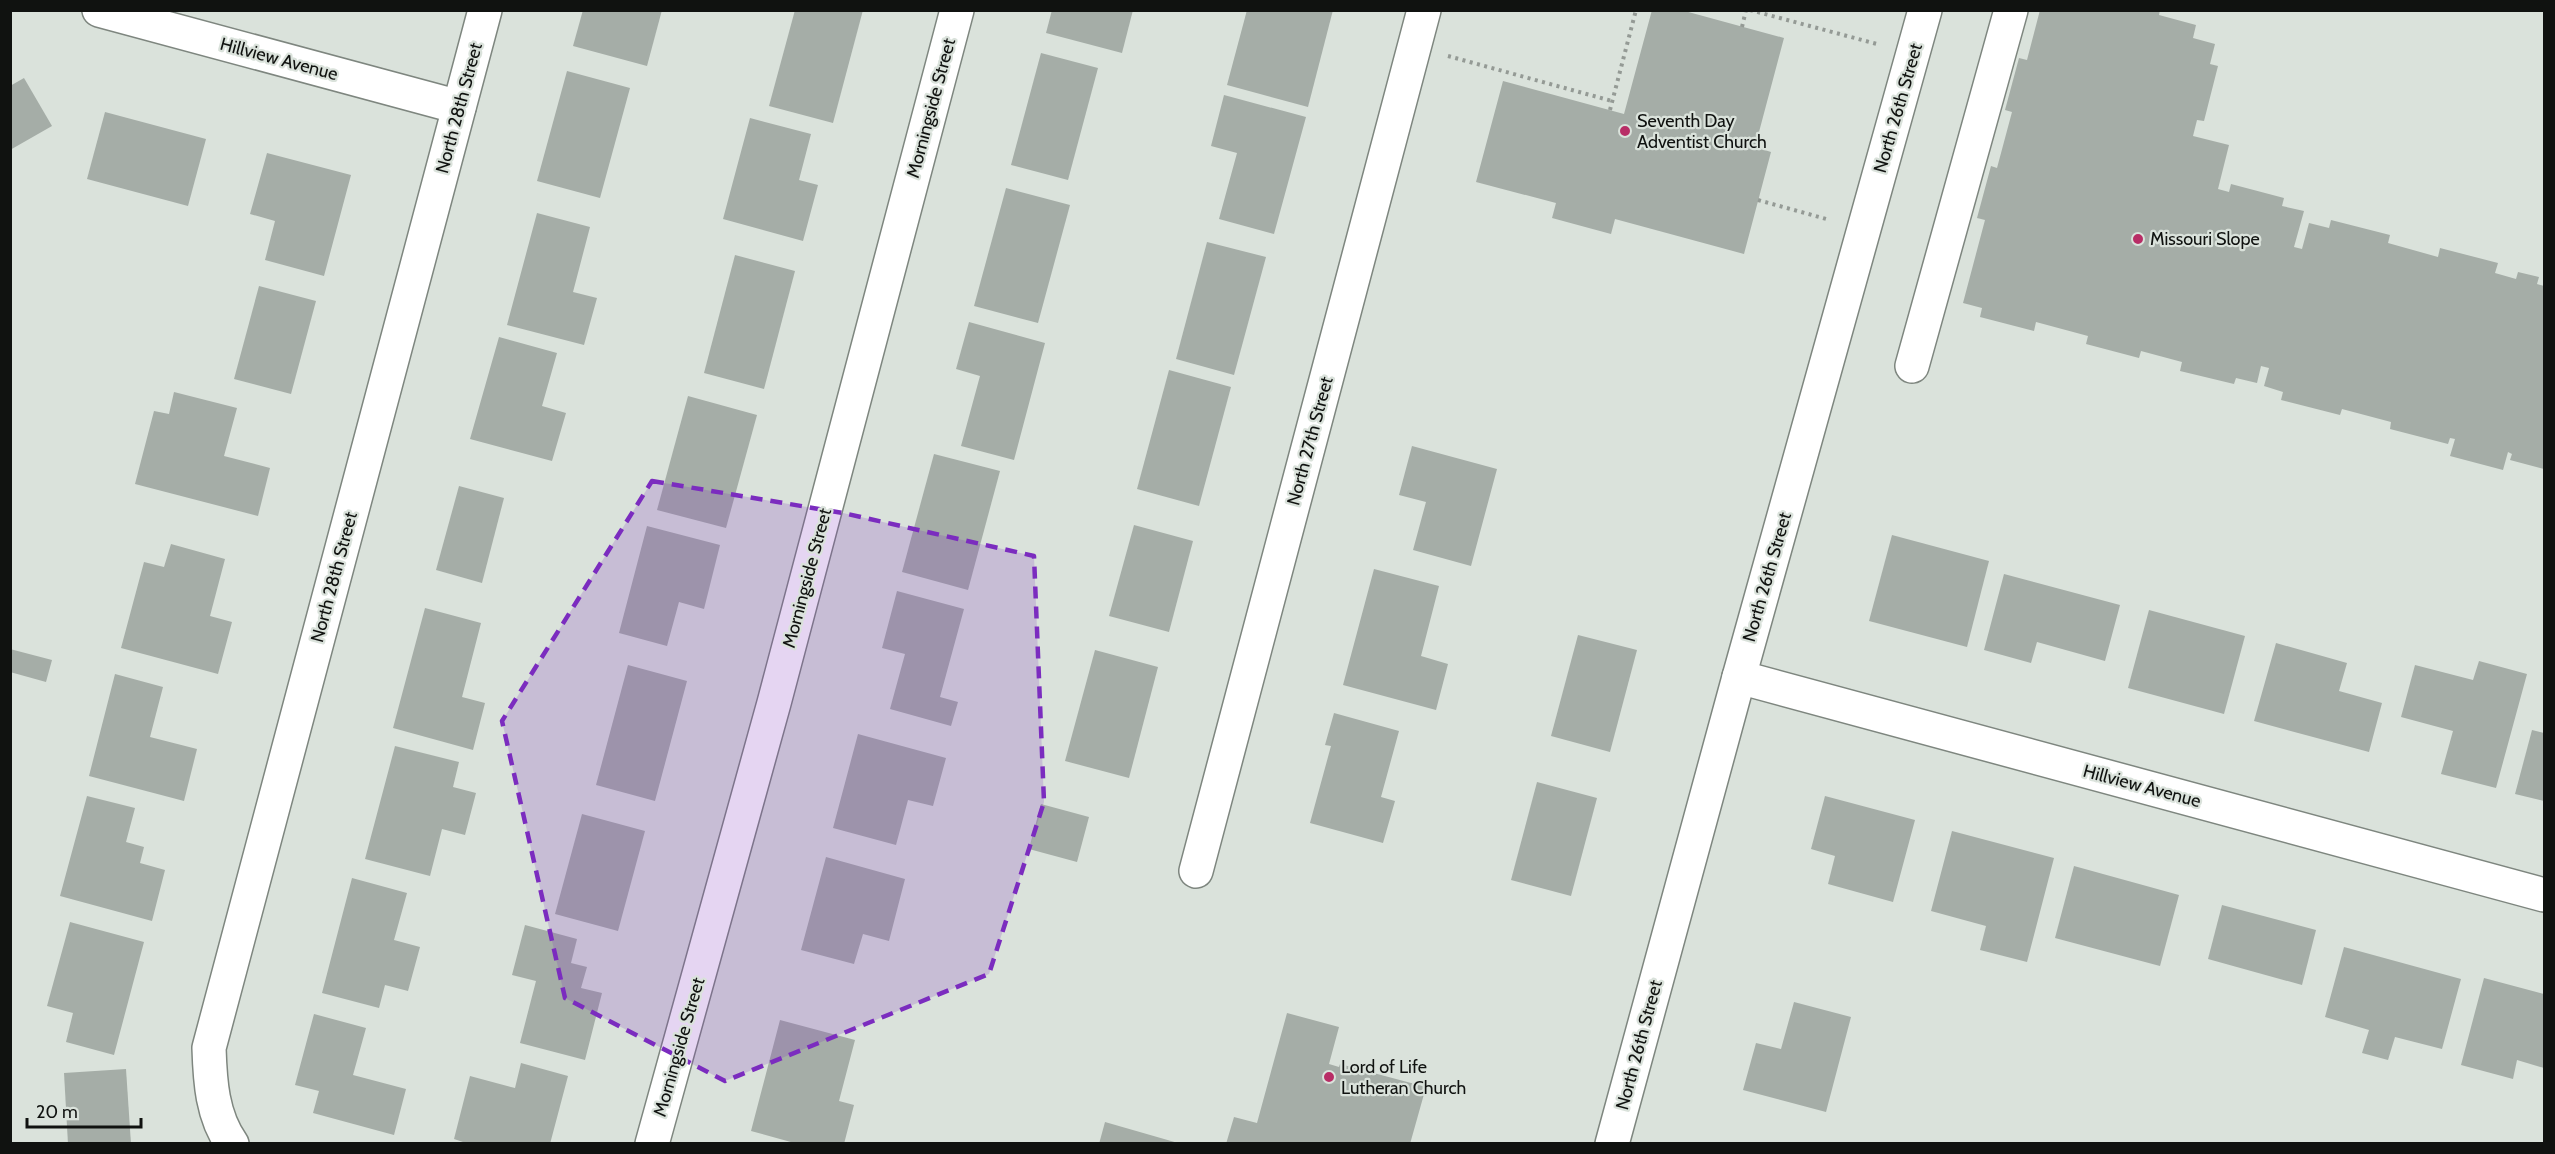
<svg xmlns="http://www.w3.org/2000/svg" width="2555" height="1154" font-family="Cabin,sans-serif">
	<style>
		.building { fill: #a5ada7 }
		.lines { fill: none; stroke-linecap: round; stroke-linejoin: round }
		.minor-casing { stroke: #7e867f; stroke-width: 36 }
		.path { stroke: #949a95; stroke-width: 4; stroke-dasharray: 3 4.5; stroke-linecap: butt }
		.minor { stroke: #fff; stroke-width: 33 }
		.marked { fill: #7b2cbf; fill-opacity: 0.2; stroke: #7b2cbf; stroke-width: 4.5; stroke-dasharray: 12 8; stroke-linejoin: round }
		.poi-dot { fill: #b82d66; stroke: #dae2db; stroke-width: 2 }
		.labels { text-anchor: middle; dominant-baseline: central; stroke-width: 4.5; stroke-linejoin: round; paint-order: stroke }
		.street-label { font-size: 18px; fill: #101210; stroke: #dae2db }
		.poi-label { font-size: 18px; fill: #101210; stroke: #dae2db; text-anchor: start }
	</style>
	<rect width="100%" height="100%" fill="#dae2db"/>
	<g class="building">
		<path d="M583 10H662L647 66 573 46Z"/>
		<path d="M795 10H863L833 123 769 106Z"/>
		<path d="M1052 10H1133L1122 53 1046 33Z"/>
		<path d="M1247 10H1333L1308 107 1227 85Z"/>
		<path d="M1652 10H1681L1784 38 1755 147 1771 152 1744 254 1615 219 1611 234 1552 218 1556 203 1476 182 1503 81 1624 114Z"/>
		<path d="M2040 10H2160L2159 15 2196 25 2193 38 2215 44 2210 64 2218 66 2204 121 2197 120 2193 136 2229 145 2218 189 2229 192 2231 184 2284 198 2282 206 2304 211 2294 247 2302 249 2309 223 2329 228 2331 220 2390 235 2388 243 2438 257 2440 248 2498 263 2495 273 2516 279 2518 272 2539 277 2537 284 2544 286V469L2510 460 2512 454 2508 452 2503 470 2450 456 2455 439 2450 438 2448 444 2390 429 2391 422 2342 409 2340 415 2281 400 2283 392 2264 386 2269 368 2261 366 2257 383 2236 378 2234 384 2180 371 2182 362 2141 351 2139 358 2086 344 2088 336 2036 322 2034 331 1980 317 1982 308 1963 303 1985 220 1977 218 1991 166 1997 168 2012 112 2005 110 2019 58 2027 60Z"/>
		<path d="M1041 53 1098 68 1068 180 1011 165Z"/>
		<path d="M567 71 630 88 600 198 537 181Z"/>
		<path d="M24 78 52 126 10 150V86Z"/>
		<path d="M1224 95 1306 117 1274 234 1219 219 1237 153 1211 146Z"/>
		<path d="M105 112 206 139 188 206 87 179Z"/>
		<path d="M750 118 811 134 799 180 818 185 803 241 723 219Z"/>
		<path d="M267 153 351 175 324 276 265 260 275 221 250 214Z"/>
		<path d="M1006 188 1070 205 1038 323 974 306Z"/>
		<path d="M537 213 590 227 573 292 597 298 584 345 507 325Z"/>
		<path d="M1207 242 1266 257 1234 375 1176 359Z"/>
		<path d="M735 255 795 271 764 389 704 373Z"/>
		<path d="M259 286 316 301 291 394 234 379Z"/>
		<path d="M969 322 1045 343 1014 460 961 446 980 376 956 369Z"/>
		<path d="M499 337 557 353 542 406 566 413 552 461 470 439Z"/>
		<path d="M1169 370 1231 387 1199 506 1137 489Z"/>
		<path d="M174 392 237 408 224 456 270 468 258 516 135 484 154 411 169 414Z"/>
		<path d="M688 396 757 415 726 528 657 510Z"/>
		<path d="M1412 446 1497 469 1471 566 1413 550 1426 502 1399 495Z"/>
		<path d="M934 454 1000 471 968 590 902 572Z"/>
		<path d="M459 486 504 498 482 583 436 570Z"/>
		<path d="M1134 525 1193 541 1169 632 1109 616Z"/>
		<path d="M647 526 720 545 704 609 679 602 667 646 619 633Z"/>
		<path d="M1892 535 1989 561 1967 647 1869 621Z"/>
		<path d="M171 544 225 559 210 616 232 622 218 674 121 648 144 562 164 567Z"/>
		<path d="M1374 569 1439 586 1421 656 1448 664 1436 710 1343 685Z"/>
		<path d="M2004 574 2120 605 2105 661 2037 642 2031 663 1984 650Z"/>
		<path d="M897 591 964 609 940 697 958 702 951 726 890 709 905 654 882 648Z"/>
		<path d="M425 608 481 623 462 697 485 703 473 750 393 728Z"/>
		<path d="M2149 610 2245 636 2224 714 2128 688Z"/>
		<path d="M1578 635 1637 650 1610 752 1551 736Z"/>
		<path d="M2276 643 2347 663 2339 691 2382 703 2369 752 2254 721Z"/>
		<path d="M10 649 52 660 46 682 10 672Z"/>
		<path d="M1095 650 1158 667 1129 778 1065 761Z"/>
		<path d="M2479 661 2527 674 2496 788 2441 774 2453 731 2401 717 2415 665 2473 680Z"/>
		<path d="M628 665 687 681 655 801 596 785Z"/>
		<path d="M115 674 163 687 150 737 197 749 184 801 89 776Z"/>
		<path d="M1334 713 1399 731 1381 797 1395 801 1383 843 1310 823 1331 746 1325 745Z"/>
		<path d="M2532 730 2544 733V801L2515 794Z"/>
		<path d="M858 734 946 758 933 806 908 800 896 845 833 828Z"/>
		<path d="M395 746 459 762 453 787 476 793 465 835 442 829 430 876 365 859Z"/>
		<path d="M1537 782 1597 798 1571 896 1511 880Z"/>
		<path d="M87 796 135 808 126 842 144 847 140 863 165 870 152 921 60 896Z"/>
		<path d="M1825 796 1915 820 1893 902 1828 884 1835 856 1811 849Z"/>
		<path d="M1041 804 1089 817 1077 862 1029 849Z"/>
		<path d="M582 814 645 831 618 931 555 914Z"/>
		<path d="M1952 831 2054 858 2027 962 1980 950 1986 926 1931 911Z"/>
		<path d="M826 857 905 879 889 941 863 934 854 964 801 950Z"/>
		<path d="M2074 866 2179 895 2160 966 2055 938Z"/>
		<path d="M352 878 407 893 394 940 420 947 408 991 385 985 379 1008 322 993Z"/>
		<path d="M2222 905 2316 930 2302 985 2208 959Z"/>
		<path d="M70 922 144 942 114 1055 66 1042 73 1013 47 1006Z"/>
		<path d="M525 925 577 939 571 963 587 967 581 988 602 993 585 1060 520 1043 536 981 512 975Z"/>
		<path d="M2344 947 2461 979 2442 1049 2395 1037 2388 1060 2362 1053 2369 1030 2325 1017Z"/>
		<path d="M2484 978 2544 994V1068L2517 1060 2513 1079 2461 1065Z"/>
		<path d="M1794 1002 1851 1017 1826 1112 1743 1090 1756 1043 1781 1049Z"/>
		<path d="M1287 1013 1339 1027 1329 1064 1339 1067 1340 1064 1426 1087 1410 1144H1226L1234 1117 1257 1123Z"/>
		<path d="M314 1014 366 1028 353 1075 406 1089 394 1135 313 1113 319 1091 295 1085Z"/>
		<path d="M780 1020 855 1040 839 1101 854 1105 844 1144H798L751 1131Z"/>
		<path d="M521 1063 568 1076 550 1144H469L454 1139 470 1076 515 1088Z"/>
		<path d="M126 1069 131 1144H68L64 1073Z"/>
		<path d="M1105 1122 1178 1143V1144H1099Z"/>
	</g>
	<g class="lines">
		<defs>
			<g id="minor">
				<path d="M99 10 459 107"/>
				<path d="M1912 366 2011 10"/>
				<path d="M1739 677 2544 895"/>
				<path d="M1196 871 1424 10"/>
				<path d="M232 1144C212 1116 210 1081 209 1048L485 10"/>
				<path d="M652 1144 774 703 957 10"/>
				<path d="M1612 1144 1739 677 1925 10"/>
			</g>
		</defs>
		<use href="#minor" class="minor-casing"/>
		<g class="path">
			<path d="M1750 10 1877 44"/>
			<path d="M1742 27 1746 10"/>
			<path d="M1448 56 1612 101"/>
			<path d="M1610 110 1636 10"/>
			<path d="M1758 200 1830 220"/>
		</g>
		<use href="#minor" class="minor"/>
	</g>
	<path class="marked" d="M652 481 843 513 1034 556 1044 802 989 974 725 1081 565 998 502 721Z"/>
	<g class="poi-dot">
		<circle cx="1625" cy="131" r="6"/>
		<circle cx="2138" cy="239" r="6"/>
		<circle cx="1329" cy="1077" r="6"/>
	</g>
	<g class="labels">
		<g class="street-label">
			<text transform="translate(279 59) rotate(15)">Hillview Avenue</text>
			<text transform="translate(459 108) rotate(-75)">North 28th Street</text>
			<text transform="translate(931 108) rotate(-75)">Morningside Street</text>
			<text transform="translate(1898 108) rotate(-74)">North 26th Street</text>
			<text transform="translate(1310 441) rotate(-75)">North 27th Street</text>
			<text transform="translate(334 577) rotate(-75)">North 28th Street</text>
			<text transform="translate(1767 577) rotate(-74)">North 26th Street</text>
			<text transform="translate(807 578) rotate(-75)">Morningside Street</text>
			<text transform="translate(2142 786) rotate(15)">Hillview Avenue</text>
			<text transform="translate(1639 1045) rotate(-75)">North 26th Street</text>
			<text transform="translate(679 1047) rotate(-74)">Morningside Street</text>
		</g>
		<g class="poi-label">
			<text x="1637" y="121">Seventh Day<tspan x="1637" dy="21">Adventist Church</tspan></text>
			<text x="2150" y="239">Missouri Slope</text>
			<text x="1341" y="1067">Lord of Life<tspan x="1341" dy="21">Lutheran Church</tspan></text>
		</g>
	</g>
	<rect width="2555" height="1154" fill="none" stroke="#101210" stroke-width="24"/>
	<path d="M27 1118v9h114v-9" fill="none" stroke="#101210" stroke-width="3"/>
	<text x="36" y="1118" font-size="18" fill="#101210" stroke="#dae2db" stroke-width="4.5" paint-order="stroke">20 m</text>
</svg>
